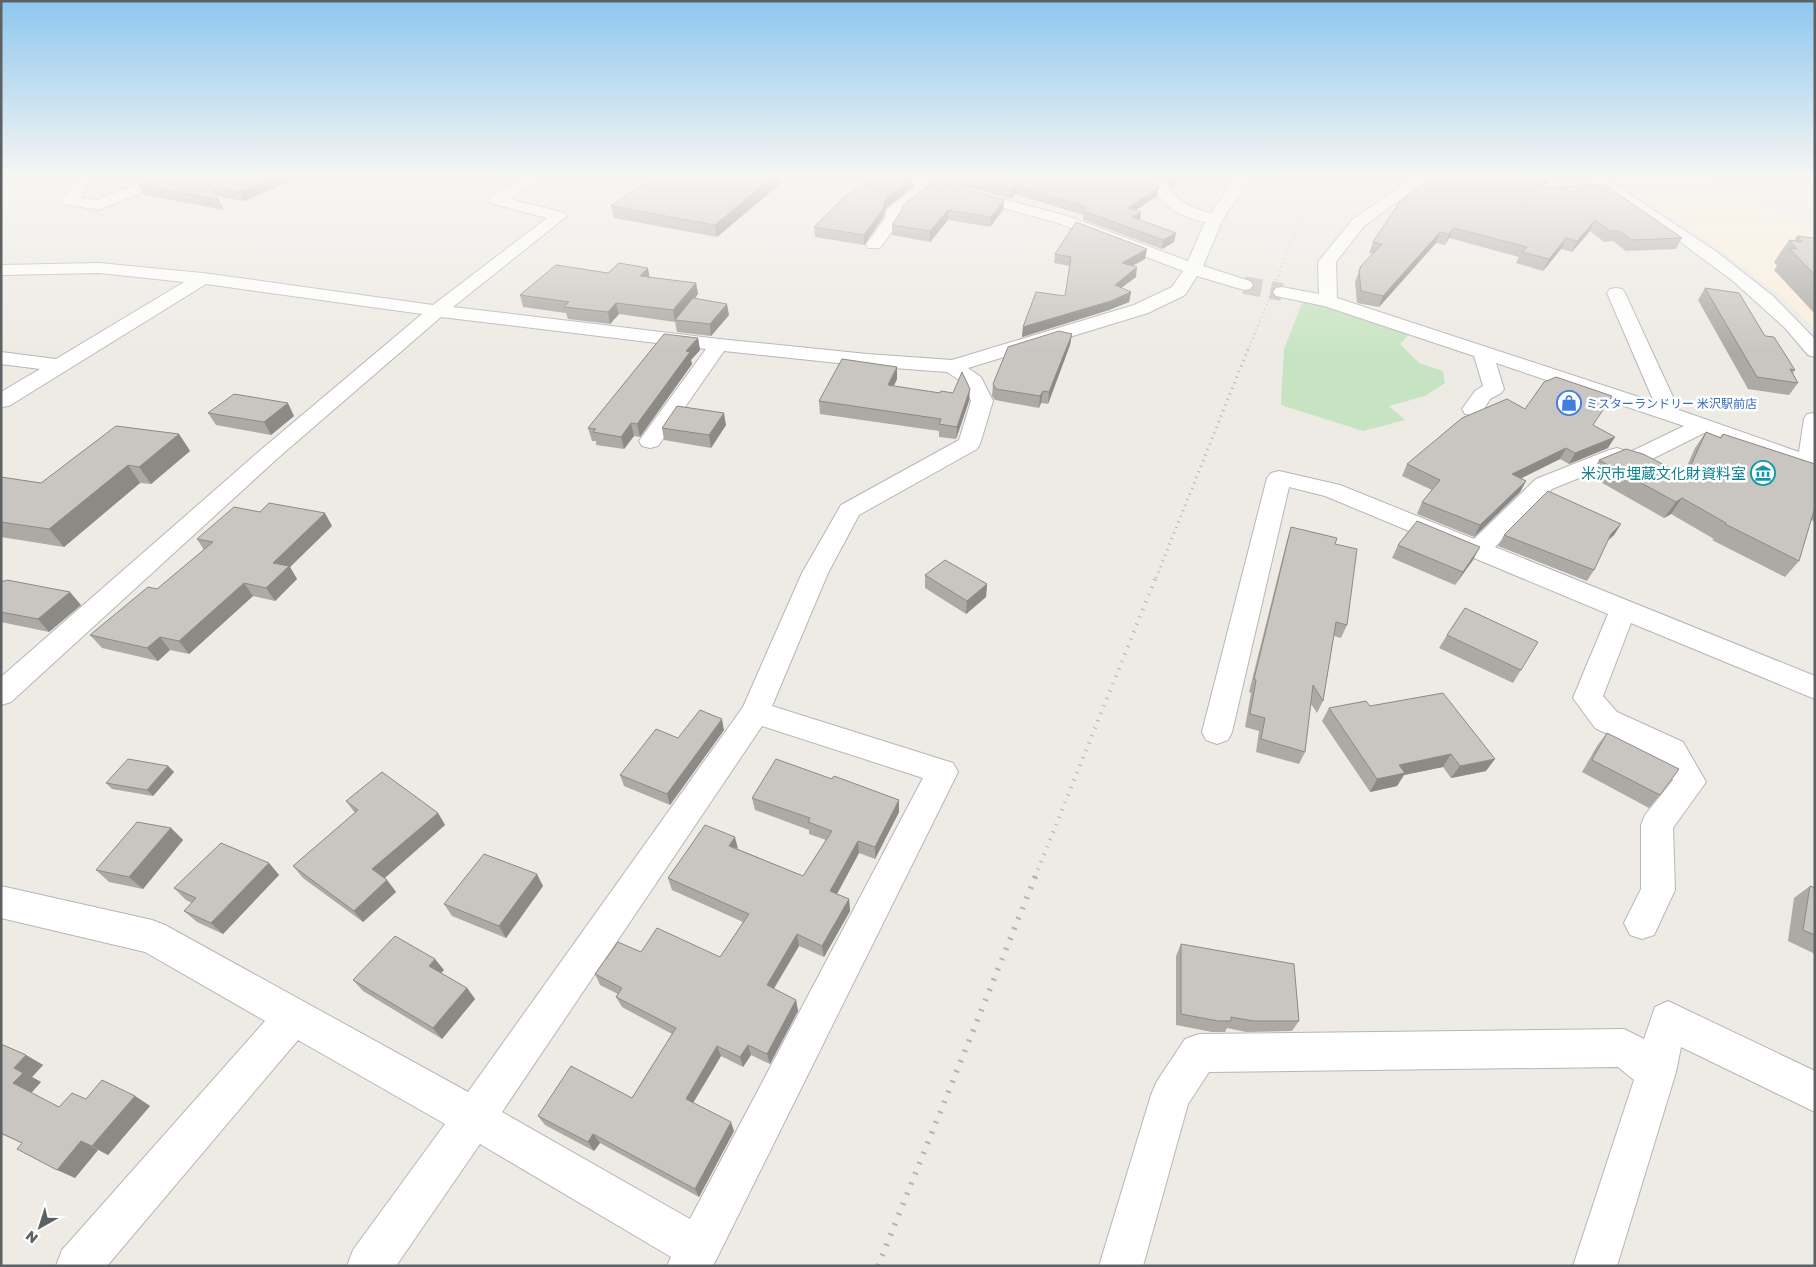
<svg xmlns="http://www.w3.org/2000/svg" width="1816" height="1267" font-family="'Golos Text','Noto Sans JP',sans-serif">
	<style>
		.commercial { fill: #fcefdb }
		.green { fill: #c7e4c2 }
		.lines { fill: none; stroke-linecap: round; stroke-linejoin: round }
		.minor-tunnel { stroke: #cac8c4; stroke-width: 18; stroke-dasharray: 18 9; stroke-linecap: butt }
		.minor-casing { stroke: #b4b7ba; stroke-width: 2 }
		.minor { fill: #fff; fill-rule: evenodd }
		.rail-far3 { stroke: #b2b3b4; stroke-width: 2.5; stroke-dasharray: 0.5 4; stroke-linecap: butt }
		.rail-far2 { stroke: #b2b3b4; stroke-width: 3; stroke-dasharray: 1 5; stroke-linecap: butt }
		.rail-far1 { stroke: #b2b3b4; stroke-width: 4; stroke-dasharray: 1 7; stroke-linecap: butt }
		.rail { stroke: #b2b3b4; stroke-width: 5.5; stroke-dasharray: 2 9; stroke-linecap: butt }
		.wall { fill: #ada9a5 }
		.shaded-wall { fill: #8d8a86 }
		.building { fill: #c9c5c0; stroke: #8d8a86 }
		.labels { text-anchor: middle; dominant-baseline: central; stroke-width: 5; stroke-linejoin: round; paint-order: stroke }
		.far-shop-label { font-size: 12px; fill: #366cbe; stroke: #fff; text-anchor: start }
		.culture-label { font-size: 15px; fill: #0d838f; stroke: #fff; text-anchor: end }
	</style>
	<rect width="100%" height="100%" fill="#eeeae4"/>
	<path class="commercial" d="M1609 176H1708L1721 188 1815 229V328L1784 298 1714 245Z"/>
	<path class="green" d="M1303 301 1320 304 1409 334 1400 344 1419 363 1443 371 1445 383 1425 396 1389 406 1405 420 1363 431 1281 405 1284 349Z"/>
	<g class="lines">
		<path class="minor-tunnel" d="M1244 285 1282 292"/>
		<defs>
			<g id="minor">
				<path d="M79 176H94L80 198 97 200 156 176H176L174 179 99 210 64 204 62 201Z"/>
				<path d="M527 176H545L510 199 565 213 567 216 453 307 719 339 867 354 952 360 1134 305 1172 287 1183 271 1055 222 932 189 901 214V219L880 248H868L866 244 885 219 887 209 917 186 894 179 892 176H917L1067 216 1188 261 1205 222C1172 215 1163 204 1146 176H1161C1174 197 1186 208 1211 213L1237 176H1252L1223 219 1203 266 1250 281 1253 285 1250 289 1244 290 1197 276 1185 295 1148 313 968 368 981 377 993 401 980 444 977 449 859 515 828 573 772 706 953 763 958 772 713 1266H667L671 1257 480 1144 396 1266H347L353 1250 445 1124 298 1040 107 1266H56L62 1250 265 1021 145 952 1 918V886L152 920 165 925 468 1092 743 707 802 573 841 505 959 440 971 401 965 384 947 372 867 366 724 351 658 446 650 448 642 446 639 441 706 349 441 317 279 457 11 702 1 705V677L263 448 422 314 206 284 9 406 1 407V392L40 369 1 364V352L56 359 184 282 99 273 1 275V265L99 263 203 273 433 305 547 218 490 203 488 200 490 197ZM762 726 923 778 690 1219 502 1112Z"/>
				<path d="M1416 176H1433L1364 226 1336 262 1337 298 1654 402 1607 293 1610 289 1616 288 1622 289 1625 293 1679 410 1799 452 1804 419 1807 414 1815 413V472L1704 433 1638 466 1630 468 1616 463 1552 489 1495 547 1815 676V699L1631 623 1603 696 1617 712 1683 742 1706 782 1673 828 1675 890 1654 935 1642 939 1630 935 1624 923 1641 889V825L1645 815 1673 780 1661 760 1595 728 1573 698 1608 614 1325 496 1289 487 1232 732 1228 740 1217 744 1206 740 1202 732 1267 478 1271 473 1279 471 1340 485 1474 539 1536 479 1609 450 1617 448 1630 452 1684 426 1496 363 1504 389 1501 393 1490 399 1481 414 1473 415 1465 414 1462 409 1475 391 1483 386 1474 356 1324 306 1276 296 1273 292 1276 288 1282 287 1319 294 1318 262 1352 220Z"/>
				<path d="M1585 176H1602L1717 252 1773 296 1815 339V357L1808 355 1785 328 1733 281 1675 238Z"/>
				<path d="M1668 1001 1815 1071V1112L1681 1047 1676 1072 1617 1266H1573L1634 1080 1618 1067 1209 1072 1188 1104 1143 1266H1099L1151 1095 1157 1081 1185 1039 1199 1034 1624 1029 1644 1039 1655 1007Z"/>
			</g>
		</defs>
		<use href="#minor" class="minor-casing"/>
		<use href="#minor" class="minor"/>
		<path class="rail-far3" d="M1248 351 1318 176"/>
		<path class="rail-far2" d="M1156 578 1248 349"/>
		<path class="rail-far1" d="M1035 877 1156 577"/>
		<path class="rail" d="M878 1266 1036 875"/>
	</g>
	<g class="wall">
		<path d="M159 176H301L244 201 216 196 219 200 224 210 144 195 139 185Z"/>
		<path d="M635 176H779L780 184 717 237 614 218 611 206 651 179Z"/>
		<path d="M925 176H1151L1159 187 1157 196 1136 210 1140 220 1176 233 1174 242 1162 249 1083 220V215L1015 194 1011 199Z"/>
		<path d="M1163 176H1203L1200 180 1185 178 1171 187Z"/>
		<path d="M1432 176H1554L1543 187 1682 238 1676 249 1626 251 1613 241 1604 242 1590 231 1572 252 1561 249 1543 271 1516 263 1519 257 1449 238 1445 245 1436 243 1379 307 1357 303 1355 282 1361 266 1373 254 1369 253 1373 242Z"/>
		<path d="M913 177V187L886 208 883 218 864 245 815 237 814 227Z"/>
		<path d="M902 210H1003L990 227 948 220 930 242 892 235V225Z"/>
		<path d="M1797 236 1815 238V314L1774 270 1777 266 1774 262 1789 240 1794 241Z"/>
		<path d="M1055 254 1145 259 1132 266 1136 277 1121 288 1131 292 1129 302 1109 310 1022 337 1023 327 1065 296 1070 266 1054 263Z"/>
		<path d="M608 273 696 283 698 294 695 299 729 315 711 336 677 332 675 322 619 314 610 324 568 319 566 313 523 307 520 295Z"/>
		<path d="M1705 288 1765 336 1795 370 1793 373 1798 383 1789 395 1748 389 1698 300Z"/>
		<path d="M1072 334 1070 345 1048 404 1041 403 1039 408 995 400 992 396 993 384Z"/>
		<path d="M698 338 700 350 691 360 692 364 640 437 634 436 624 449 596 445V441H592L588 428Z"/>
		<path d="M897 367V379L894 386 969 401 956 439 939 437V431L820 414 819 401Z"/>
		<path d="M1525 409 1594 425 1608 448 1569 464 1560 459 1521 478 1526 481 1520 492 1474 537 1417 514 1422 502 1432 490 1402 476 1407 464Z"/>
		<path d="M208 413 294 416 271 435 216 425Z"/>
		<path d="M726 425 711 448 664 440 662 428Z"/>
		<path d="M1706 432 1720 437 1723 434 1815 464V522L1811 520 1799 561 1785 577 1712 540 1714 539 1671 514 1664 518 1590 476 1599 460 1683 475 1695 448Z"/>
		<path d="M179 434 190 451 151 484 140 483 64 547 1 537V477L41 483Z"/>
		<path d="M1621 524 1614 535 1607 541 1594 570 1587 581 1498 546 1504 535Z"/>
		<path d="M332 526 290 567 297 579 275 601 253 596 189 654 170 650 158 661 102 648 90 635 157 589 204 550 197 539Z"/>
		<path d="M1291 527 1335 544 1347 625 1341 638 1334 636 1323 701 1317 713 1311 704 1305 752 1299 764 1256 752 1259 731 1245 727 1251 693 1249 692 1287 540Z"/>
		<path d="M1398 545 1473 560 1455 585 1392 558Z"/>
		<path d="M925 575 987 584 986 597 966 614 925 588Z"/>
		<path d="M1 581 81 605 49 632 1 622Z"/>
		<path d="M1447 635 1521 670 1513 683 1439 648Z"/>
		<path d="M1370 706 1486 771 1451 778 1443 767 1404 775 1397 786 1370 792 1322 721 1329 708Z"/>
		<path d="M724 730 670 805 624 786 620 775 678 738Z"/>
		<path d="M1607 733 1660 795 1649 808 1582 772 1597 746Z"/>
		<path d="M168 766 174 772 153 796 112 789 106 783Z"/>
		<path d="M832 779 899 800V812L875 859 859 853 837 894 849 899 850 911 824 957 799 946 774 989 796 1000 798 1011 770 1064 751 1055 743 1067 721 1056 693 1103 734 1131 699 1197 600 1143 594 1151 545 1125 538 1116 632 1098 672 1034 622 1007 616 997 618 994 600 985 595 974 641 952 720 957 743 922 672 890 668 878 738 849 803 876 826 840 809 834V830L755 810 752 798Z"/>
		<path d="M346 801 438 813 445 825 385 878 387 880 396 892 363 922 303 878 293 866 355 813Z"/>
		<path d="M171 828 183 840 143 889 109 882 96 870Z"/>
		<path d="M269 863 279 875 223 934 197 922 184 911 192 903 186 900 174 888Z"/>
		<path d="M543 886 506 938 452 916 444 904Z"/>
		<path d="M1810 886 1815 888V954L1788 941 1794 898Z"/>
		<path d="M1181 944 1299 1021 1292 1031 1246 1032 1227 1028 1225 1032H1212L1176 1025V956Z"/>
		<path d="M444 970 441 973 467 988 475 999 442 1039 363 991 353 980Z"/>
		<path d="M1 1044 26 1055 43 1065 32 1077 41 1082 31 1093 59 1107 86 1099 135 1096 150 1106 108 1155 98 1150 75 1178 22 1143 1 1134Z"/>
	</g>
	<g class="shaded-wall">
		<path d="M1 176H21L1 184Z"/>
		<path d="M275 176H301L244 201 239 192Z"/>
		<path d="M774 176H779L780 184 717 237 715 225Z"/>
		<path d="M1176 176H1185V178L1171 187 1173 178Z"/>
		<path d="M1549 176H1554L1532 198 1537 188Z"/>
		<path d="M913 177V187L886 208 883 218 864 245V235L886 198Z"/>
		<path d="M1016 185 1015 194 1011 199 1012 190Z"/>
		<path d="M1159 187 1157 196 1126 217 1128 208Z"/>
		<path d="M1004 200 1003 210 990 227 991 217Z"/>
		<path d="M948 210V220L930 242V231Z"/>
		<path d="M1141 212 1140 221 1132 217Z"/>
		<path d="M1595 220 1590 231 1572 252 1577 241Z"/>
		<path d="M1454 228 1449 238 1445 245 1449 234Z"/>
		<path d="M1440 232 1436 243 1379 307 1383 296Z"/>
		<path d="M1176 233 1174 242 1162 249 1163 240Z"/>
		<path d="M1566 238 1561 249 1543 271 1549 259Z"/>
		<path d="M1147 249 1145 259 1121 272 1122 263Z"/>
		<path d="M1137 267 1136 277 1113 294 1115 285Z"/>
		<path d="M648 268 650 280 640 276Z"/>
		<path d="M696 283 698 294 677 320H675V322L673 310Z"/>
		<path d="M1131 292 1129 302 1109 310 1022 337 1023 327Z"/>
		<path d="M616 303 619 314 610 324 608 312Z"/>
		<path d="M727 304 729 315 711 336 710 324Z"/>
		<path d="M1072 334 1070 345 1048 404 1049 392Z"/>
		<path d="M698 338 700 350 691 360 692 364 640 437 637 424 686 351Z"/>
		<path d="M897 367V379L888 397V385Z"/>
		<path d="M970 389 969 401 956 439 957 427Z"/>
		<path d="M1043 391 1041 403 1039 408 1040 396Z"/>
		<path d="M288 403 294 416 271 435 264 422Z"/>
		<path d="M724 413 726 425 711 448 709 435Z"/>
		<path d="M631 423 634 436 624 449 621 437Z"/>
		<path d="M179 434 190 451 151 484 139 467Z"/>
		<path d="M1615 437 1608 448 1569 464 1575 453Z"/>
		<path d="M1566 448 1560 459 1506 486 1512 474Z"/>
		<path d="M128 465 140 483 64 547 49 529Z"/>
		<path d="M1526 481 1520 492 1474 537 1480 525Z"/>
		<path d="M1682 498 1671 514 1664 518 1676 502Z"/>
		<path d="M325 513 332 526 290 567 297 579 275 601 266 588 273 563Z"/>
		<path d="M1621 524 1614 535 1603 545 1611 534Z"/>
		<path d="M1480 547 1473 560 1455 585 1463 572Z"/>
		<path d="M244 583 253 596 189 654 179 641Z"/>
		<path d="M987 584 986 597 966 614 967 601Z"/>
		<path d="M70 592 81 605 49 632 38 619Z"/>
		<path d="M160 637 170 650 158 661 147 648Z"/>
		<path d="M722 719 724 730 670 805 667 794Z"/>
		<path d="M1451 754 1443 767 1404 775 1397 786 1370 792 1377 779 1399 765Z"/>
		<path d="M1495 759 1486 771 1451 778 1460 766Z"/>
		<path d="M168 766 174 772 153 796 147 790Z"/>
		<path d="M899 800V812L875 859V847Z"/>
		<path d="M438 813 445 825 381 881 372 869Z"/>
		<path d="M171 828 183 840 143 889 129 877Z"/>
		<path d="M735 837 738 849 729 846Z"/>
		<path d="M858 841 859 853 832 903 830 891Z"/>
		<path d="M269 863 279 875 223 934 211 923Z"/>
		<path d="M537 874 543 886 506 938 499 926Z"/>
		<path d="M387 880 396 892 363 922 354 911Z"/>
		<path d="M849 899 850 911 824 957 822 946Z"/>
		<path d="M797 934 799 946 769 996 767 985Z"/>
		<path d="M435 959 444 970 437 977 429 966Z"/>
		<path d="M467 988 475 999 442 1039 433 1028Z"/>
		<path d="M796 1000 798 1011 770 1064 767 1054Z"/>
		<path d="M748 1045 751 1055 743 1067 740 1057Z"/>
		<path d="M717 1046 721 1056 690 1108 686 1099Z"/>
		<path d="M26 1055 43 1065 32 1077 41 1082 31 1093 13 1083 14 1068Z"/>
		<path d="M135 1096 150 1106 108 1155 92 1146Z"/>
		<path d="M731 1122 734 1131 699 1197 695 1189Z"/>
		<path d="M593 1134 600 1143 594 1151 588 1142Z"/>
		<path d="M81 1141 98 1150 75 1178 57 1170Z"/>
	</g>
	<g class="building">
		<path d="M159 176H275L239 192 209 186 219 200 139 185Z"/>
		<path d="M655 176H774L715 225 611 206Z"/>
		<path d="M880 176H910L913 177 886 198 883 209 864 235 814 227 845 196Z"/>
		<path d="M958 176H1151L1159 187 1128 208 1141 212 1132 217 1176 233 1163 240 1084 211 1086 207 1016 185 1012 190Z"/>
		<path d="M1432 176H1549L1537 188 1605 185 1682 238 1632 240 1619 231H1610L1595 220 1577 241 1566 238 1549 259 1522 252 1527 247 1454 228 1449 234 1440 232 1383 296 1361 291 1359 271 1361 266 1382 244 1373 242 1399 203Z"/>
		<path d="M933 181 1004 200 991 217 948 210 930 231 892 225 902 210 903 205Z"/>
		<path d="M1076 222 1147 249 1122 263 1137 267 1115 285 1131 292 1111 301 1023 327 1036 292 1065 296 1071 257 1055 254Z"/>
		<path d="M1797 236 1815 238V275L1789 248 1797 249 1789 240 1802 242Z"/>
		<path d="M619 263 648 268 640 276 696 283 673 310 616 303 608 312 564 307 569 302 520 295 556 265 608 273Z"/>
		<path d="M1705 288 1739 293 1765 336 1774 337 1795 370 1790 369 1798 383 1757 377Z"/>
		<path d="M693 298 727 304 710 324 675 320Z"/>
		<path d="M1059 331 1072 334 1049 392 1043 391 1040 396 996 389 993 384 1008 347Z"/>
		<path d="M664 334 698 338 686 351 690 352 637 424 631 423 621 437 593 432 596 429 588 428Z"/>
		<path d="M842 359 897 367 888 385 940 393 941 391 953 393 962 372 970 389 957 427 939 424 941 419 819 401Z"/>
		<path d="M1556 377 1612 396 1593 425 1615 437 1575 453 1566 448 1512 474 1526 481 1480 525 1422 502 1440 480 1407 464 1462 418 1507 399 1525 409 1544 382Z"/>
		<path d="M234 394 288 403 264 422 208 413Z"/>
		<path d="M677 406 724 413 709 435 662 428Z"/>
		<path d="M116 426 179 434 139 467 128 465 49 529 1 522V477L41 483Z"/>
		<path d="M1706 432 1721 438 1723 434 1815 464V507L1799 561 1725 524 1726 523 1682 498 1676 502 1599 460 1626 449 1643 454 1686 476Z"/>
		<path d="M1548 491 1621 524 1611 534 1594 570 1504 535Z"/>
		<path d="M269 503 325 513 273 563 289 566 266 588 244 583 179 641 160 637 147 648 90 635 148 587 157 589 213 542 197 539 234 507 260 512Z"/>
		<path d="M1417 521 1480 547 1463 572 1398 545Z"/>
		<path d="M1291 527 1337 538 1335 544 1357 549 1347 625 1336 622 1323 701 1313 685 1305 752 1261 739 1265 718 1250 714 1256 680 1254 679Z"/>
		<path d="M945 560 987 584 967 601 925 575Z"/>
		<path d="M7 580 70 592 38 619 1 612V581H5Z"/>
		<path d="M1465 608 1538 642 1521 670 1447 635Z"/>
		<path d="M1443 693 1495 759 1460 766 1451 754 1399 765 1405 773 1377 779 1329 708 1366 701 1370 706Z"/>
		<path d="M700 710 722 719 667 794 620 775 656 729 678 738Z"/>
		<path d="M1607 733 1679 769 1660 795 1592 760Z"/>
		<path d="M128 759 168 766 147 790 106 783Z"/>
		<path d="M776 759 832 779 834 776 899 800 875 847 858 841 830 891 849 899 822 946 797 934 767 985 796 1000 767 1054 748 1045 740 1057 717 1046 686 1099 731 1122 695 1189 593 1134 588 1142 538 1116 571 1066 632 1098 676 1028 616 997 622 988 595 974 618 942 641 952 657 928 720 957 749 914 668 878 705 825 735 837 729 846 803 876 832 831 808 822 810 818 752 798Z"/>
		<path d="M382 772 438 813 372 869 387 880 354 911 293 866 358 810 346 801Z"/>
		<path d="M137 822 171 828 129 877 96 870Z"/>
		<path d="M221 843 269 863 211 923 184 911 196 898 174 888Z"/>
		<path d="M484 854 537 874 499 926 444 904Z"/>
		<path d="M1810 886 1815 888V935L1803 930Z"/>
		<path d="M395 936 435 959 429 966 467 988 433 1028 353 980Z"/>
		<path d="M1181 944 1294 964 1299 1021H1253L1231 1017V1021H1218L1181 1014Z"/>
		<path d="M1 1044 26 1055 14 1068 23 1073 13 1083 59 1107 72 1093 86 1099 102 1080 135 1096 92 1146 81 1141 57 1170 17 1149 22 1143 1 1133Z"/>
	</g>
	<linearGradient id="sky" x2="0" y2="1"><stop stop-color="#8ec7ef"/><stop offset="0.5" stop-color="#f7f6f3"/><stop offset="1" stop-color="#f7f6f3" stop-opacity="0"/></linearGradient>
	<rect width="1816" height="353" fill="url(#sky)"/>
	<defs>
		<symbol id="shop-ring" viewBox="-11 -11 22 22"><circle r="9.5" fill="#fff" stroke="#3f7fe0" stroke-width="1.5"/><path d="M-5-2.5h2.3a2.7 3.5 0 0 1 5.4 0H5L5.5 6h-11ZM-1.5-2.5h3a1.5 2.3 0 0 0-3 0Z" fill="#3f7fe0"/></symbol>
		<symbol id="museum-ring" viewBox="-11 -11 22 22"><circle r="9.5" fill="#fff" stroke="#0f9aa8" stroke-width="1.5"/><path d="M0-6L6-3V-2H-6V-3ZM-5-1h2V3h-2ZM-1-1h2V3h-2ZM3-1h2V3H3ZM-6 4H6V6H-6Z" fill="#0f9aa8"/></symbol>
	</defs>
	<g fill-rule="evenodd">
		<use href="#shop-ring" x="1555" y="389" width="28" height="28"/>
		<use href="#museum-ring" x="1749" y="459" width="28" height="28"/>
	</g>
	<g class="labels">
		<g class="far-shop-label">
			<text x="1586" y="403">ミスターランドリー 米沢駅前店</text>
		</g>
		<g class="culture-label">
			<text x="1746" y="473">米沢市埋蔵文化財資料室</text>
		</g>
	</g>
	<rect width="1816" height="1267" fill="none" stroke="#5c6164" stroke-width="5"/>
	<g transform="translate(40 1227) rotate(219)" stroke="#ffffff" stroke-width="4" paint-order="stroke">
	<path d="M0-4L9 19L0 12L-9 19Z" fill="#5c6164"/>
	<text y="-8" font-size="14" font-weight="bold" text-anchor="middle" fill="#5c6164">N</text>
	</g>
</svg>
